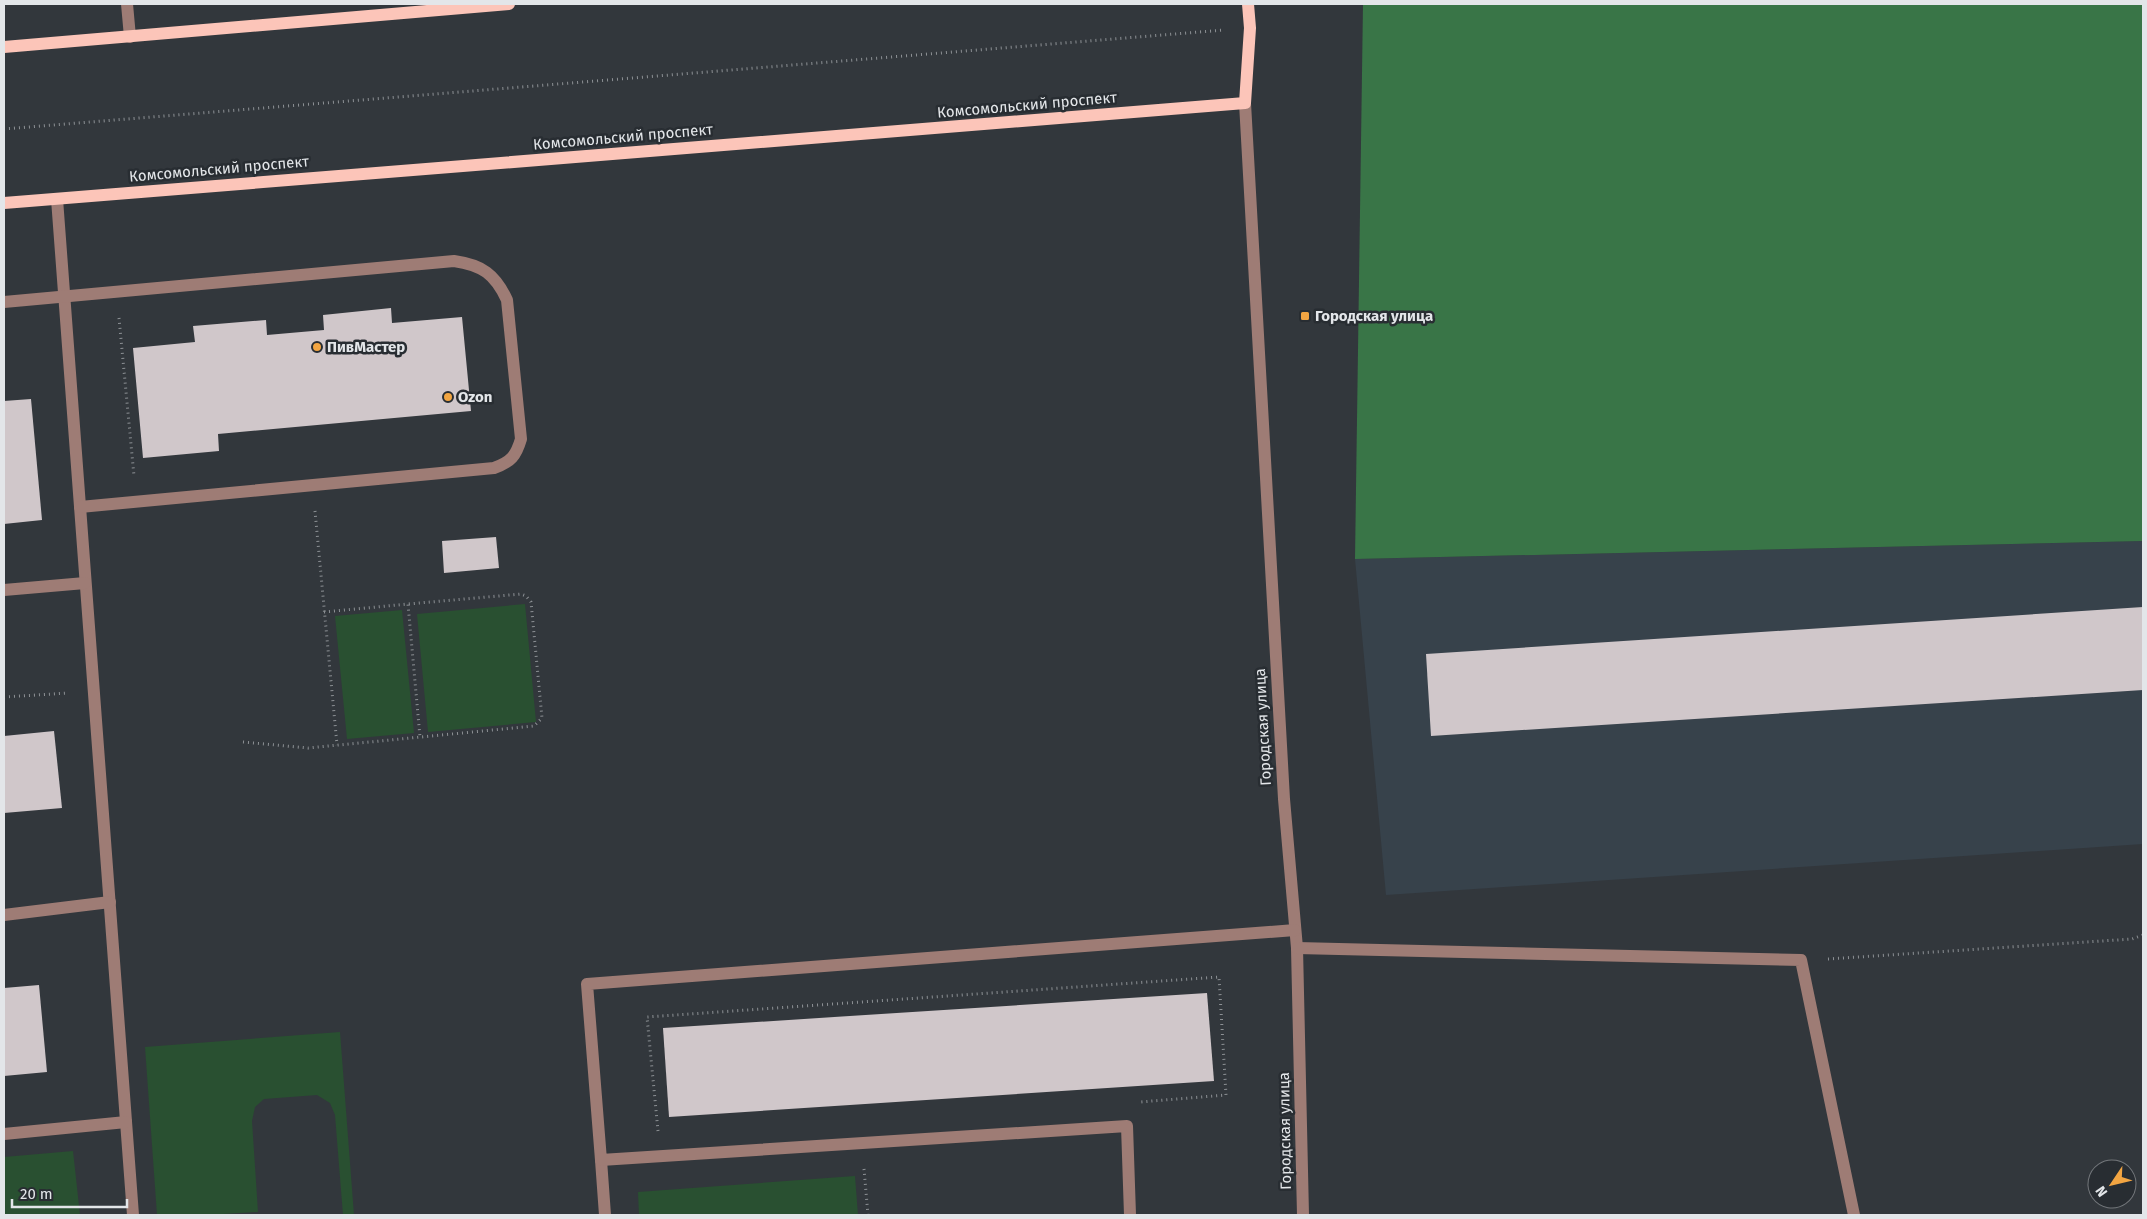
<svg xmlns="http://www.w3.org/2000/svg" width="2147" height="1219" font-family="'Fira Sans',sans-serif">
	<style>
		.built { fill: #37424b }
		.green { fill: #295031 }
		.forest { fill: #397547 }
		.building { fill: #d0c7ca }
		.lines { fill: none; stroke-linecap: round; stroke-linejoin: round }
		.path { stroke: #8d9195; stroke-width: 3; stroke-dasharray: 1 4; stroke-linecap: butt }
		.minor { stroke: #9e7c75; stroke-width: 12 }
		.major { stroke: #fcc5b9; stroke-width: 12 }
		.poi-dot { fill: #f2a542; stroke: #282d32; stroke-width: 2 }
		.labels { text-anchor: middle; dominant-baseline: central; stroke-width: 5; stroke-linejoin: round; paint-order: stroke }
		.street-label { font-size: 15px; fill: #e3e6e9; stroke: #282d32 }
		.poi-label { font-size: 15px; font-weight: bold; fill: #e3e6e9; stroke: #282d32; text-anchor: start }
	</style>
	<rect width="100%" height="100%" fill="#32373c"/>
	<path class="built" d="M2143 541V844L1386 895 1355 559Z"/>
	<g class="green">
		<path d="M525 604 536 722 428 732 417 614Z"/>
		<path d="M402 610 414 733 347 739 335 616Z"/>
		<path d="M340 1032 354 1215H343L335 1115 330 1103 317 1095 264 1099 255 1107 252 1121 258 1212 208 1215H157L145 1047Z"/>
		<path d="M73 1151 80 1215H4V1157Z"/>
		<path d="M855 1176 858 1215H639L638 1192Z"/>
	</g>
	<path class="forest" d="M1363 4H2143V541L1355 559Z"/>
	<g class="building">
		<path d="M391 308 392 323 462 317 471 411 218 434 219 451 143 458 133 348 195 342 193 326 266 320 267 335 324 330 323 315Z"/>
		<path d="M31 399 42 520 4 524V401Z"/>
		<path d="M496 537 499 568 444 573 442 541Z"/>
		<path d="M2143 607V690L1431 736 1426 654Z"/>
		<path d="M54 731 62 808 4 813V736Z"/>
		<path d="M39 985 47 1072 4 1076V988Z"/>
		<path d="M1207 993 1214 1081 669 1117 663 1028Z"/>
	</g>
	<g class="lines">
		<g class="path">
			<path d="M4 129 1224 30"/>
			<path d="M119 318 134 476"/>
			<path d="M315 511 337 745"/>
			<path d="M324 612 408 604 420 737"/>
			<path d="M4 697 68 693"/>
			<path d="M243 742 308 748 534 726 542 718 531 602 526 596 521 594 408 604"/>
			<path d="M1828 959 2132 939 2143 935"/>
			<path d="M658 1131 647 1017 1219 977 1226 1095 1140 1102"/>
			<path d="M864 1169 868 1215"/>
		</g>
		<g class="minor">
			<path d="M127 4 130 37"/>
			<path d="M1245 103 1284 799 1297 948 1303 1215"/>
			<path d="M57 199 133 1215"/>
			<path d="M4 302 454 261C482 265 495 274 507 300L521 439C516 456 511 462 494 468L80 507"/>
			<path d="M4 590 85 583"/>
			<path d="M4 915 110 902"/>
			<path d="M1297 948 1801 960 1854 1215"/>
			<path d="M4 1134 126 1122"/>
			<path d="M601 1160 605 1215"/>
			<path d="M1130 1215 1127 1126 601 1160 587 984 1295 930"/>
		</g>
		<g class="major">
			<path d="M4 47 509 4"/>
			<path d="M4 203 1245 103 1250 28 1248 4"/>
		</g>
	</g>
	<g class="poi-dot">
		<rect x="1300" y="311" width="10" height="10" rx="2.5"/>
		<circle cx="317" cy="347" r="5"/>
		<circle cx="448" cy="397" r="5"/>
	</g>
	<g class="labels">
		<g class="street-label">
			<text transform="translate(1027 105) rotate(-5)">Комсомольский проспект</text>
			<text transform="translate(623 137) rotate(-5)">Комсомольский проспект</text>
			<text transform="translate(219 169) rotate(-5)">Комсомольский проспект</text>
			<text transform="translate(1263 727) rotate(-93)">Городская улица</text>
			<text transform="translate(1285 1131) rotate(-91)">Городская улица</text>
		</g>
		<g class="poi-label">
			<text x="1315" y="316">Городская улица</text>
			<text x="327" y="347">ПивМастер</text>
			<text x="458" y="397">Ozon</text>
		</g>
	</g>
	<rect width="2147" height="1219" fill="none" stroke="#e3e6e9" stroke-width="10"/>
	<g transform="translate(2112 1184) rotate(235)"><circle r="24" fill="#282d32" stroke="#73777b"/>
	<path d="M0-4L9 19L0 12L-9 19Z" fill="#f2a542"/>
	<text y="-8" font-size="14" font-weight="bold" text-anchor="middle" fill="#e3e6e9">N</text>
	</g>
	<path d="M12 1199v8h115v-8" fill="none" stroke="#e3e6e9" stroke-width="2.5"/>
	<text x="20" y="1199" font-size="15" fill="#e3e6e9" stroke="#282d32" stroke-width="4" paint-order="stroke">20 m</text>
</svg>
